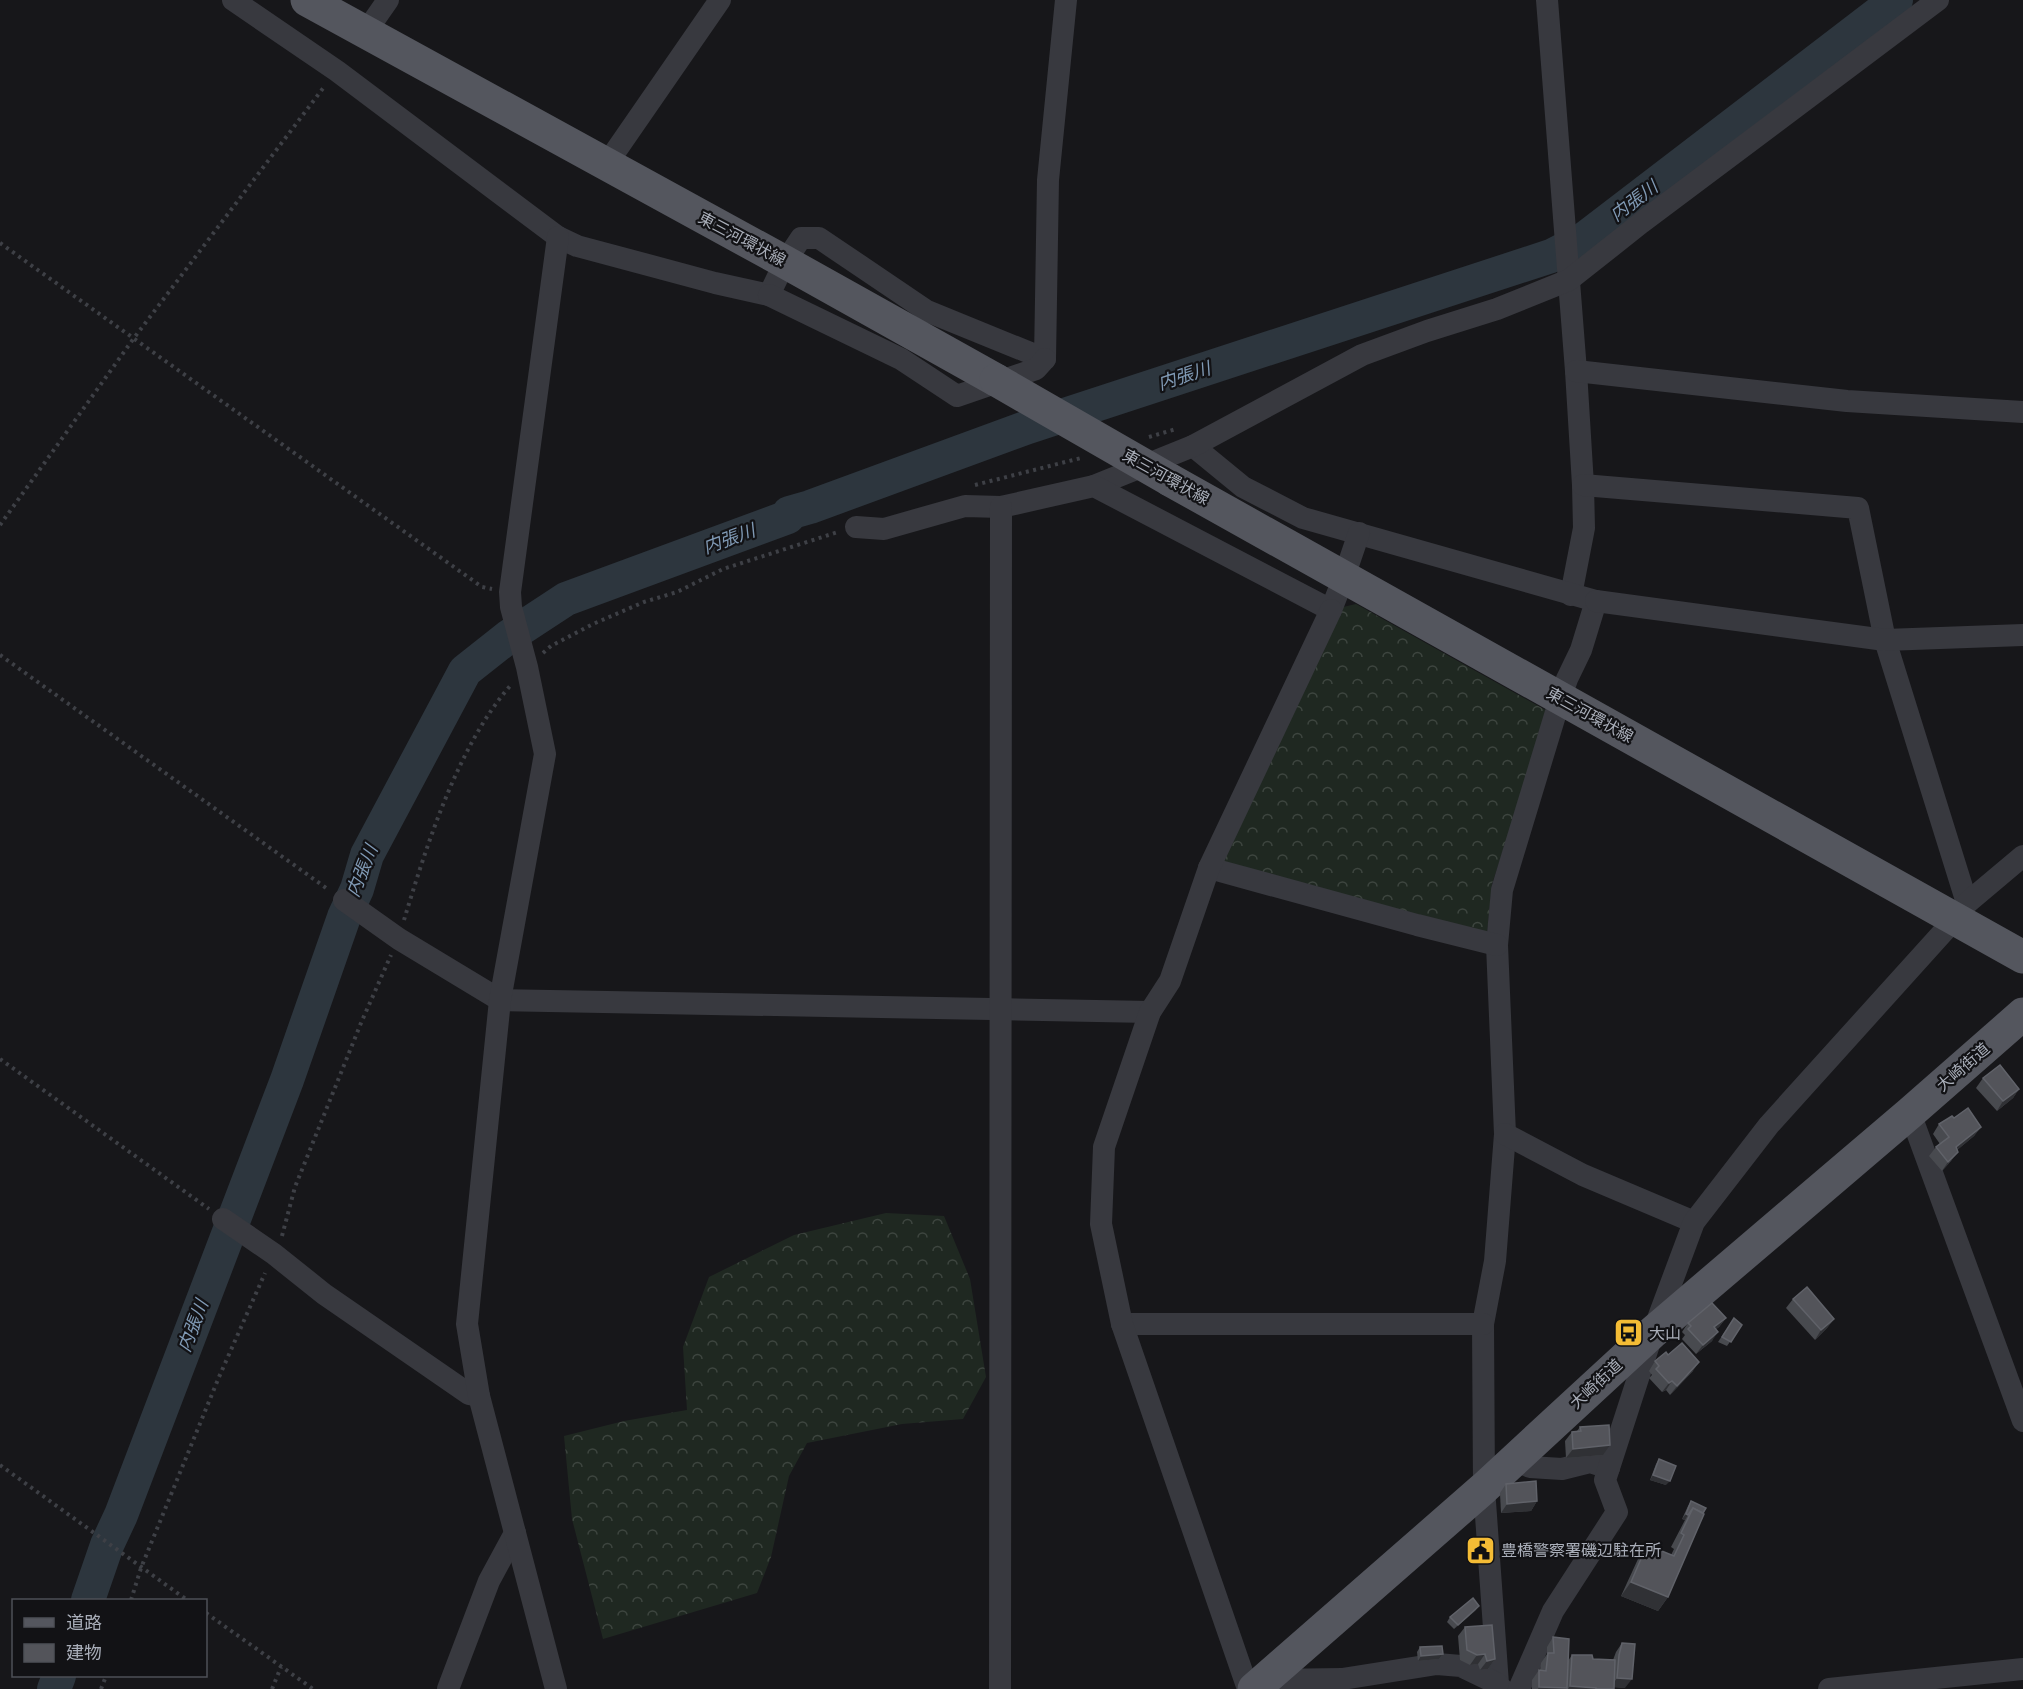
<svg xmlns="http://www.w3.org/2000/svg" width="2023" height="1689" font-family="'Fira Sans','Noto Sans JP',sans-serif">
	<style>
		.forest { fill: url(#forest-crowns) }
		.lines { fill: none; stroke-linecap: round; stroke-linejoin: round }
		.river { stroke: #2d363e; stroke-width: 34 }
		.path { stroke: #3e4046; stroke-width: 4; stroke-dasharray: 3 4.5; stroke-linecap: butt }
		.street { stroke: #38393f; stroke-width: 22 }
		.primary { stroke: #54565e; stroke-width: 33 }
		.primary-bridge { stroke: #54565e; stroke-width: 33 }
		.wall { fill: #484a4f }
		.shaded-wall { fill: #303135 }
		.building { fill: #53545a; stroke: #606269; stroke-width: 1.5 }
		.labels { text-anchor: middle; dominant-baseline: central; stroke-width: 4.5; stroke-linejoin: round; paint-order: stroke }
		.street-label { font-size: 16px; fill: #a9aeb9; stroke: #121215 }
		.poi-label { font-size: 16px; fill: #a9aeb9; stroke: #121215; text-anchor: start }
		.water-label { font-size: 18px; font-style: italic; fill: #809ab5; stroke: #121215 }
	</style>
	<defs>
		<pattern id="forest-crowns" width="20" height="18" patternUnits="userSpaceOnUse" patternTransform="scale(1.5)"><rect width="20" height="18" fill="#1f2821"/><path d="M2 6a3 3 0 1 1 6 0M12 15a3 3 0 1 1 6 0" fill="none" stroke="#3d453f"/></pattern>
	</defs>
	<rect width="100%" height="100%" fill="#17171a"/>
	<g class="forest">
		<path d="M1356 604 1549 712 1492 884 1487 933 1223 863 1335 609Z"/>
		<path d="M886 1213 944 1216 970 1279 986 1377 963 1419 902 1424 807 1443 789 1476 771 1557 757 1593 603 1639 572 1519 564 1436 624 1421 687 1410 683 1347 709 1277 794 1235Z"/>
	</g>
	<g class="lines">
		<g class="river">
			<path d="M88 1600 107 1545 121 1515 287 1080 344 917 357 889 367 855 465 671 508 637 566 599 788 517 789 513 810 507 1028 427 1551 256 1584 239 1896 0"/>
			<path d="M54 1689 59 1676"/>
		</g>
		<g class="path">
			<path d="M0 243 482 587 492 589"/>
			<path d="M1149 437 1176 429"/>
			<path d="M975 485 1081 458"/>
			<path d="M0 525 134 338 324 87"/>
			<path d="M543 653 551 646 593 624 644 602 677 592 723 569 838 532"/>
			<path d="M0 655 329 890"/>
			<path d="M404 920C427 844 458 746 510 686"/>
			<path d="M0 1059 209 1209"/>
			<path d="M282 1236 295 1187 361 1023 391 955"/>
			<path d="M0 1465 187 1600"/>
			<path d="M131 1600 141 1568 219 1377 265 1273"/>
			<path d="M206 1613 313 1689"/>
			<path d="M101 1689 106 1676"/>
			<path d="M272 1689 281 1667"/>
		</g>
		<g class="street">
			<path d="M233 0 337 71 558 237 577 246 715 283 769 295 785 262 801 238H819L927 311 1045 359 1048 180 1066 0"/>
			<path d="M1547 0 1576 371 1583 485 1584 528 1571 595"/>
			<path d="M365 33 388 0"/>
			<path d="M606 165 720 0"/>
			<path d="M769 295 901 359 957 396 1036 369 1045 359"/>
			<path d="M1576 371 1847 401 2023 412"/>
			<path d="M1193 446 1243 487 1303 518 1596 601 1581 650 1567 679 1560 699 1502 890 1497 945 1505 1134 1495 1261 1483 1324 1484 1488 1498 1684 1502 1689"/>
			<path d="M1583 485 1858 508 1885 640 1967 903"/>
			<path d="M1094 486 1193 446 1362 355 1427 331 1497 309 1569 280 1641 223 1938 0"/>
			<path d="M856 527 884 529 965 506 1001 507 1094 486 1331 610 1344 577 1359 533"/>
			<path d="M1596 601 1885 640 2023 635"/>
			<path d="M1209 868 1417 925 1497 945"/>
			<path d="M344 900 399 939 500 1000 1150 1012"/>
			<path d="M1910 1113 2023 1421"/>
			<path d="M1505 1134 1583 1175 1694 1222"/>
			<path d="M223 1219 274 1254 324 1294 469 1394 479 1396"/>
			<path d="M1122 1324H1483"/>
			<path d="M1514 1460 1530 1467 1562 1469 1590 1462 1609 1468"/>
			<path d="M1265 1680 1342 1679 1437 1664 1461 1666 1498 1684"/>
			<path d="M448 1689 489 1581 515 1533"/>
			<path d="M556 1689 479 1396 467 1324 500 1000 545 754 527 667 511 607 510 592 558 237"/>
			<path d="M1000 1689 1001 507"/>
			<path d="M1248 1689 1122 1324 1101 1224 1104 1147 1150 1012 1170 981 1209 868 1331 610"/>
			<path d="M1519 1689 1553 1611 1617 1512 1605 1480 1653 1332 1694 1222 1769 1125 1955 919 1967 903 2023 856"/>
			<path d="M1829 1689 2023 1669"/>
		</g>
		<g class="primary">
			<path d="M307 0 785 262 996 380"/>
			<path d="M1170 480 2023 957"/>
			<path d="M1254 1689 1484 1488 1653 1332 1910 1113 2023 1014"/>
		</g>
		<path class="primary-bridge" d="M996 380 1170 480"/>
	</g>
	<g class="wall">
		<path d="M1983 1078 2019 1089 2013 1098 1997 1111 1976 1088Z"/>
		<path d="M1954 1118 1981 1127 1974 1136 1957 1150 1951 1161 1942 1171 1929 1156 1936 1147 1940 1144 1933 1134 1939 1124Z"/>
		<path d="M1793 1299 1834 1319 1827 1328 1815 1340 1786 1308Z"/>
		<path d="M1726 1318 1719 1327 1716 1329 1712 1341 1696 1354 1682 1339 1685 1335 1682 1332 1688 1323Z"/>
		<path d="M1734 1318 1742 1325 1727 1346 1718 1342Z"/>
		<path d="M1668 1355 1693 1371 1670 1395 1666 1390 1662 1392 1649 1378 1652 1375 1649 1371 1655 1361Z"/>
		<path d="M1580 1427 1603 1455 1566 1458 1565 1441 1572 1432 1577 1431Z"/>
		<path d="M1659 1459 1666 1485 1650 1480 1656 1464Z"/>
		<path d="M1506 1484 1537 1501 1531 1511 1501 1513 1500 1493Z"/>
		<path d="M1691 1501 1706 1508 1668 1597 1658 1611 1621 1596 1638 1559 1647 1545 1671 1555 1674 1549 1671 1547 1685 1520 1682 1519 1688 1506Z"/>
		<path d="M1476 1610 1454 1629 1447 1622 1450 1617Z"/>
		<path d="M1465 1627 1495 1659 1488 1669 1480 1670 1478 1664 1470 1665 1460 1660 1458 1636Z"/>
		<path d="M1553 1637 1568 1661 1572 1655 1593 1659 1613 1660 1616 1652 1622 1643 1625 1688 1614 1687V1689H1532V1680L1539 1670H1540L1541 1663 1547 1654V1647Z"/>
		<path d="M1420 1647 1443 1654 1439 1659 1418 1661 1417 1652Z"/>
	</g>
	<g class="shaded-wall">
		<path d="M2019 1089 2013 1098 1997 1111 2003 1101Z"/>
		<path d="M1981 1127 1974 1136 1950 1156 1956 1147Z"/>
		<path d="M1958 1152 1951 1161 1942 1171 1948 1162Z"/>
		<path d="M1726 1318 1719 1327 1708 1336 1714 1327Z"/>
		<path d="M1834 1319 1827 1328 1815 1340 1821 1330Z"/>
		<path d="M1718 1332 1712 1341 1696 1354 1703 1345Z"/>
		<path d="M1699 1362 1693 1371 1670 1395 1677 1386Z"/>
		<path d="M1672 1381 1666 1390 1662 1392 1669 1383Z"/>
		<path d="M1610 1445 1603 1455 1566 1458 1573 1449Z"/>
		<path d="M1653 1475 1670 1481 1666 1485 1650 1480Z"/>
		<path d="M1537 1501 1531 1511 1501 1513 1507 1504Z"/>
		<path d="M1686 1514 1688 1515 1685 1520 1682 1519Z"/>
		<path d="M1631 1582 1668 1597 1658 1611 1621 1596Z"/>
		<path d="M1479 1606 1476 1610 1454 1629 1458 1625Z"/>
		<path d="M1443 1654 1439 1659 1418 1661 1421 1656Z"/>
		<path d="M1485 1654 1478 1664 1470 1665 1477 1655Z"/>
		<path d="M1495 1659 1488 1669 1480 1670 1487 1661Z"/>
		<path d="M1617 1678 1632 1679 1625 1688 1611 1687Z"/>
		<path d="M1570 1686 1596 1688 1595 1689H1568Z"/>
		<path d="M1539 1687 1567 1688 1566 1689H1538Z"/>
	</g>
	<g class="building">
		<path d="M2000 1065 2019 1089 2003 1101 1983 1078Z"/>
		<path d="M1968 1108 1981 1127 1956 1147 1958 1152 1948 1162 1936 1147 1949 1137 1939 1124 1952 1116 1954 1118Z"/>
		<path d="M1807 1287 1834 1319 1821 1330 1793 1299Z"/>
		<path d="M1712 1303 1726 1318 1714 1327 1718 1332 1703 1345 1688 1329 1691 1326 1688 1323Z"/>
		<path d="M1734 1318 1742 1325 1731 1342 1722 1337Z"/>
		<path d="M1682 1343 1699 1362 1677 1386 1672 1381 1669 1383 1656 1369 1659 1366 1655 1361 1666 1352 1668 1355Z"/>
		<path d="M1609 1425 1610 1445 1573 1449 1572 1432 1581 1431 1580 1427Z"/>
		<path d="M1659 1459 1676 1466 1670 1481 1653 1475Z"/>
		<path d="M1536 1481 1537 1501 1507 1504 1506 1484Z"/>
		<path d="M1691 1501 1706 1508 1703 1513 1693 1508 1688 1515 1686 1514Z"/>
		<path d="M1693 1508 1704 1514 1668 1597 1631 1582 1647 1545 1674 1556 1684 1535 1681 1533Z"/>
		<path d="M1473 1598 1479 1606 1458 1625 1450 1617Z"/>
		<path d="M1492 1625 1495 1659 1487 1661 1485 1654 1477 1655 1467 1650 1465 1627Z"/>
		<path d="M1553 1637 1569 1639 1567 1688 1539 1687V1670L1546 1671 1548 1653H1554Z"/>
		<path d="M1622 1643 1635 1644 1632 1679 1617 1678 1619 1655Z"/>
		<path d="M1442 1646 1443 1654 1421 1656 1420 1647Z"/>
		<path d="M1572 1655H1592L1593 1659 1615 1660 1614 1689H1596V1688L1570 1686Z"/>
	</g>
	<defs>
		<symbol id="bus-square" viewBox="-11 -11 22 22"><rect x="-9" y="-9" width="18" height="18" rx="4" fill="#f4bc35" stroke="#121215"/><path d="M-5-6H5V4H4V6H2V4H-2V6H-4V4H-5ZM-3.5-4V0h7V-4ZM-3.5 1.2v1.5H-2V1.2ZM2 1.2v1.5H3.5V1.2Z" fill="#111"/></symbol>
		<symbol id="civic-square" viewBox="-11 -11 22 22"><rect x="-9" y="-9" width="18" height="18" rx="4" fill="#f4bc35" stroke="#121215"/><path d="M-.6-6.5H3V-4.5H.6V-3L4-1V1h2V6H-6V1h2V-1L-.6-3ZM-1.2 2.5V6h2.4V2.5Z" fill="#111"/></symbol>
	</defs>
	<g fill-rule="evenodd">
		<use href="#bus-square" x="1612" y="1316" width="33" height="33"/>
		<use href="#civic-square" x="1464" y="1534" width="33" height="33"/>
	</g>
	<g class="labels">
		<g class="street-label">
			<text transform="translate(742 239) rotate(28)">東三河環状線</text>
			<text transform="translate(1166 477) rotate(29)">東三河環状線</text>
			<text transform="translate(1590 715) rotate(29)">東三河環状線</text>
			<text transform="translate(1963 1067) rotate(-41)">大崎街道</text>
			<text transform="translate(1596 1384) rotate(-43)">大崎街道</text>
		</g>
		<g class="poi-label">
			<text x="1649" y="1333">大山</text>
			<text x="1501" y="1550">豊橋警察署磯辺駐在所</text>
		</g>
		<g class="water-label">
			<text transform="translate(1634 201) rotate(-37)">内張川</text>
			<text transform="translate(1184 376) rotate(-18)">内張川</text>
			<text transform="translate(729 539) rotate(-20)">内張川</text>
			<text transform="translate(362 871) rotate(-68)">内張川</text>
			<text transform="translate(193 1326) rotate(-69)">内張川</text>
		</g>
	</g>
	<rect x="12" y="1599" width="195" height="78" fill="#121215" stroke="#4e5057" stroke-width="1.5"/>
	<rect x="24" y="1618" width="30" height="9" fill="#54565e" stroke="#4e5057" stroke-width="1.5"/>
	<text x="66" y="1629" font-size="18" fill="#a9aeb9">道路</text>
	<rect x="24" y="1644" width="30" height="18" fill="#53545a" stroke="#4e5057" stroke-width="1.5"/>
	<text x="66" y="1659" font-size="18" fill="#a9aeb9">建物</text>
</svg>
